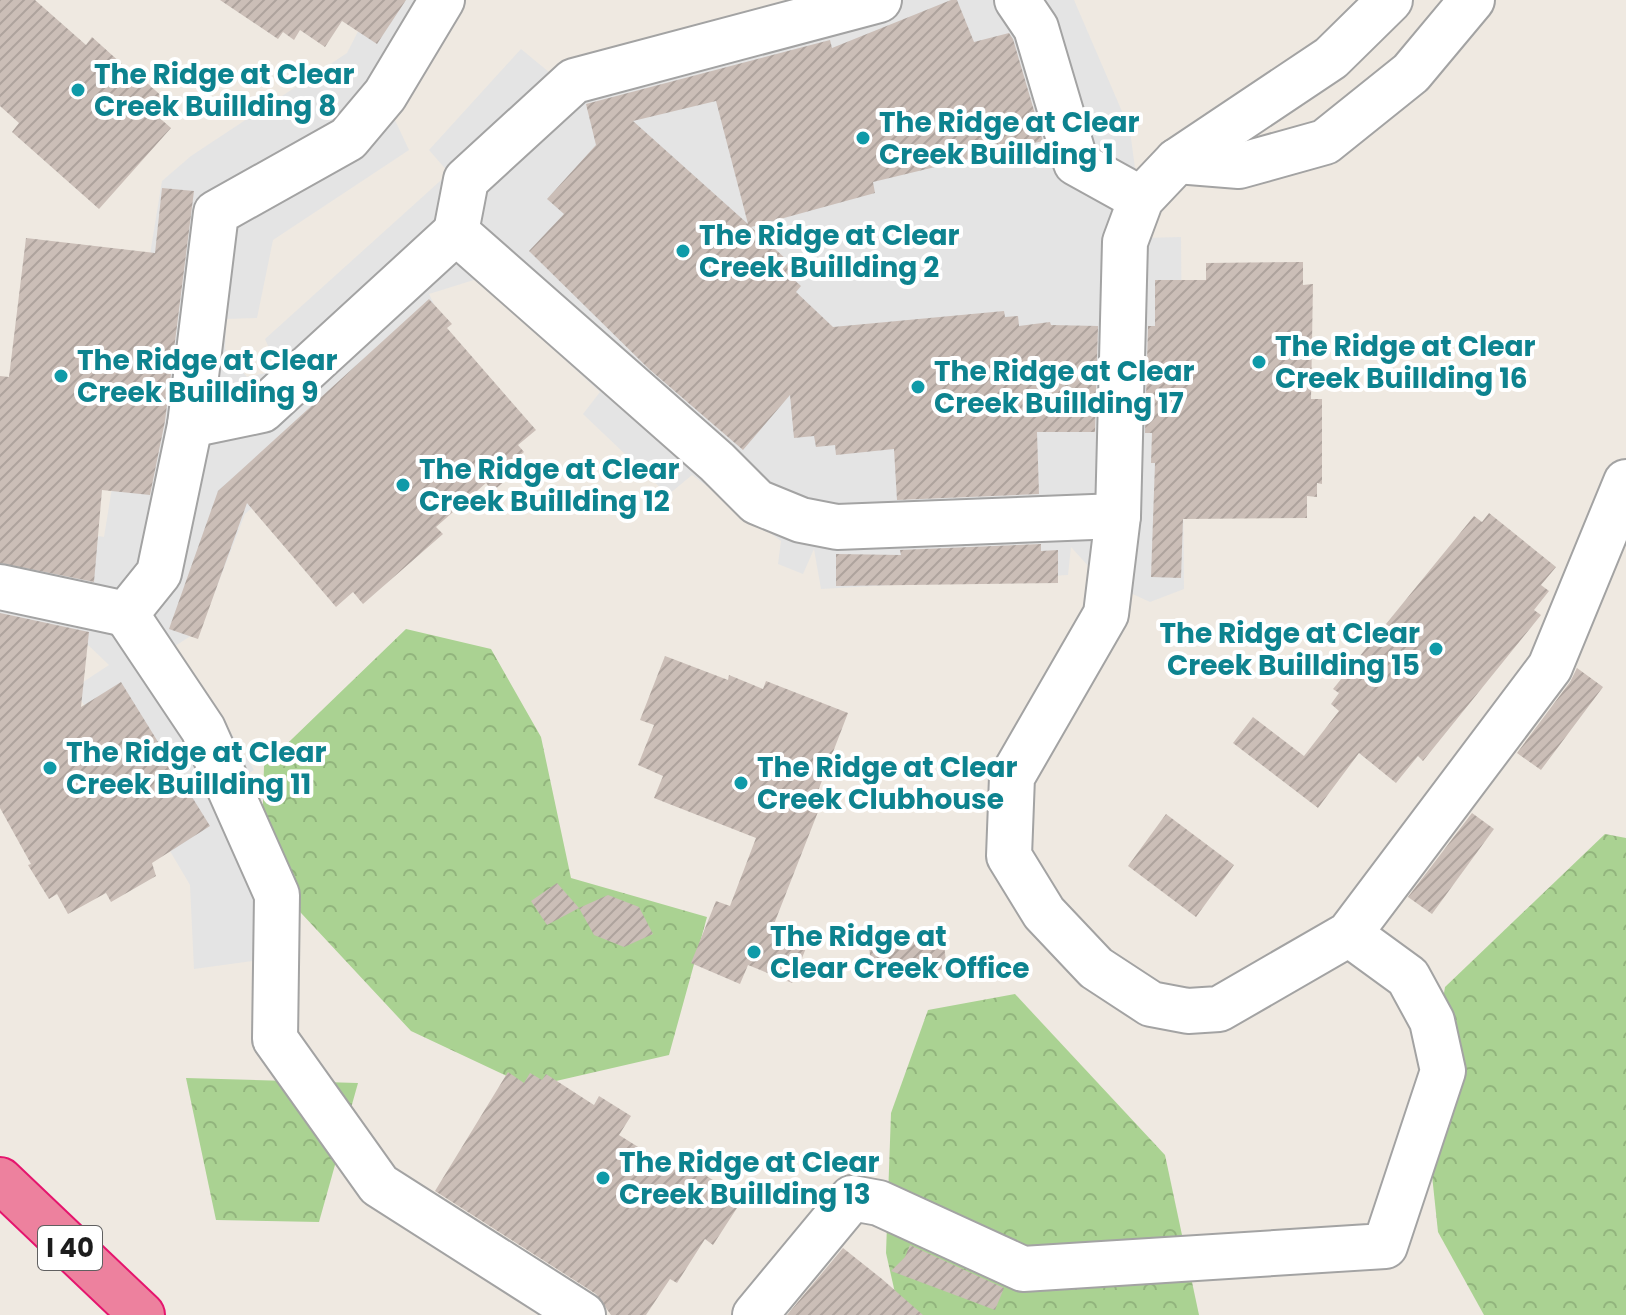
<svg xmlns="http://www.w3.org/2000/svg" width="1626" height="1315" font-family="Poppins,sans-serif">
	<style>
		.forest { fill: url(#forest-crowns) }
		.parking { fill: #e4e4e4 }
		.building { fill: url(#building-hatch); fill-rule: evenodd }
		.lines { fill: none; stroke-linecap: round; stroke-linejoin: round }
		.street-casing { stroke: #a3a3a3; stroke-width: 48 }
		.highway-casing { stroke: #e5156e; stroke-width: 48 }
		.street { stroke: #fff; stroke-width: 44 }
		.highway { stroke: #ed819e; stroke-width: 44 }
		.culture-dot { fill: #0f9aa8; stroke: #fff; stroke-width: 3 }
		.labels { text-anchor: middle; dominant-baseline: central; stroke-width: 8; stroke-linejoin: round; paint-order: stroke }
		.shield { fill: #fff; stroke: #606060; stroke-width: 2 }
		.shield-label { font-size: 26px; font-weight: bold; fill: #1c1c1c }
		.culture-label { font-size: 28px; font-weight: bold; fill: #0d838f; stroke: #fff; text-anchor: start }
	</style>
	<defs>
		<pattern id="forest-crowns" width="20" height="18" patternUnits="userSpaceOnUse" patternTransform="scale(2)"><rect width="20" height="18" fill="#aad292"/><path d="M2 6a3 3 0 1 1 6 0M12 15a3 3 0 1 1 6 0" fill="none" stroke="#92b47d"/></pattern>
		<pattern id="building-hatch" width="6" height="6" patternUnits="userSpaceOnUse" patternTransform="scale(2)"><rect width="6" height="6" fill="#cbbeb7"/><path d="M-1 1l2-2M0 6l6-6M5 7l2-2" fill="none" stroke="#aea39d"/></pattern>
	</defs>
	<rect width="100%" height="100%" fill="#efe9e1"/>
	<g class="forest">
		<path d="M406 629 491 649 541 737 571 878 707 917 669 1055 530 1087 411 1031 261 870 264 766Z"/>
		<path d="M1605 834 1626 838V1315H1484L1438 1232 1425 1109 1445 987Z"/>
		<path d="M1015 994 1165 1155 1199 1315H900L886 1253 891 1113 928 1010Z"/>
		<path d="M186 1078 358 1083 319 1222 216 1220Z"/>
	</g>
	<path class="parking" d="M374 0H461L393 116 409 150 273 240 257 318 226 319 225 349 247 377 279 370 265 339 449 173 429 150 521 49 555 77 810 0H1074L1130 130 1144 238 1181 237 1184 589 1150 602 1100 579 1071 547 1068 575 821 589 814 549 803 574 778 564 781 541 692 475 668 495 583 414 600 392 477 279 429 294 447 331 245 514 200 630 161 655 168 692 201 684 254 770 224 788 275 958 194 969 190 885 74 688 109 665 85 642 0 637V519L104 537 162 181 191 156 347 53Z"/>
	<g class="building">
		<path d="M0 0H35L86 45 92 37 133 74 135 72 166 100 155 114 171 128 99 209 12 132 19 123 0 106Z"/>
		<path d="M220 0H406L377 44 342 21 325 47 300 30 294 40 283 32 278 39Z"/>
		<path d="M951 0H957L974 42 1009 33 1013 39 1043 141 873 182 875 193 751 227 799 271 792 278 801 286 796 292 833 327 1004 311 1005 317 1018 316 1019 326 1050 322 1051 325 1098 326 1095 432H1037L1039 494 897 500 894 449 836 455 835 445 816 447 814 436 794 438 790 395 743 450 649 369 529 251 564 214 547 199 596 145 586 104 830 40 832 48ZM716 101 748 224 633 121Z"/>
		<path d="M162 188 194 191 165 421 150 495 102 490 94 582 0 563V376L9 377 26 238 155 253Z"/>
		<path d="M1303 262V285L1313 284 1311 399H1322V484L1317 483V497L1307 496V518L1183 519 1181 578 1151 577 1155 463H1151L1152 433H1145L1148 326H1155V280H1206V263Z"/>
		<path d="M429 299 452 324 447 328 536 430 518 445 524 452 513 461 519 469 493 491 486 483 436 527 443 534 363 604 353 592 336 607 247 503 198 639 169 629 218 491Z"/>
		<path d="M1489 513 1556 567 1541 585 1549 591 1534 610 1541 615 1423 761 1418 756 1396 783 1359 753 1318 808 1233 743 1253 717 1304 756 1339 711 1331 704 1339 693 1333 689 1474 516 1482 522Z"/>
		<path d="M1041 544V551L1058 550V583L836 586V554L901 555 900 550Z"/>
		<path d="M0 613 89 632 81 707 121 682 210 826 152 863 156 876 111 902 106 893 68 914 57 894 49 899 28 865 31 864 0 808Z"/>
		<path d="M665 656 728 680 729 675 763 689 766 681 848 713 818 791 825 794 774 924 810 938 792 983 748 965 740 984 691 963 716 901 730 906 756 838 654 798 663 776 638 765 654 725 640 720Z"/>
		<path d="M1577 668 1603 687 1541 770 1517 753 1570 682Z"/>
		<path d="M1472 813 1494 829 1432 914 1408 897Z"/>
		<path d="M1166 814 1234 865 1196 917 1128 866Z"/>
		<path d="M557 883 579 908 547 925 531 901Z"/>
		<path d="M608 895 639 907 653 934 624 947 594 935 579 908Z"/>
		<path d="M943 937 947 969 873 978 869 947Z"/>
		<path d="M508 1072 524 1083 530 1073 542 1080 546 1074 594 1105 599 1096 631 1116 619 1135 675 1170 682 1160 719 1184 714 1193 737 1208 713 1245 705 1239 677 1283 670 1279 646 1315H611L596 1294 435 1191Z"/>
		<path d="M910 1245 1004 1288 995 1310 891 1271 905 1257Z"/>
		<path d="M843 1248 882 1279 923 1315H787Z"/>
	</g>
	<g class="lines">
		<defs>
			<g id="street">
				<path d="M442 0 385 95 348 139 216 213 190 425 262 410 456 232"/>
				<path d="M879 0 574 81 466 180 456 232 717 462 757 502 801 520 837 527 1118 516"/>
				<path d="M1017 0 1036 28 1076 163 1141 199"/>
				<path d="M1390 0 1331 58 1177 161 1141 199 1125 242 1118 516 1106 614 1012 777 1009 856 1044 913 1096 968 1151 1004 1188 1011 1219 1009 1349 934 1550 667 1626 482"/>
				<path d="M1177 161 1239 166 1325 142 1411 73 1472 0"/>
				<path d="M0 587 126 614 159 573 190 425"/>
				<path d="M126 614 203 729 277 895 275 1039 379 1185 583 1315"/>
				<path d="M755 1315 852 1198 879 1203 1023 1269 1385 1246 1443 1071 1432 1021 1408 977 1349 934"/>
			</g>
			<path id="highway" d="M0 1180 142 1315"/>
		</defs>
		<use href="#street" class="street-casing"/>
		<use href="#highway" class="highway-casing"/>
		<use href="#street" class="street"/>
		<use href="#highway" class="highway"/>
	</g>
	<g class="culture-dot">
		<circle cx="78" cy="90" r="8"/>
		<circle cx="863" cy="138" r="8"/>
		<circle cx="683" cy="251" r="8"/>
		<circle cx="1259" cy="362" r="8"/>
		<circle cx="61" cy="376" r="8"/>
		<circle cx="918" cy="387" r="8"/>
		<circle cx="403" cy="485" r="8"/>
		<circle cx="1436" cy="649" r="8"/>
		<circle cx="50" cy="768" r="8"/>
		<circle cx="741" cy="783" r="8"/>
		<circle cx="754" cy="952" r="8"/>
		<circle cx="603" cy="1178" r="8"/>
	</g>
	<g class="labels">
		<rect class="shield" x="38" y="1226" width="64" height="44" rx="6"/>
		<g class="shield-label">
			<text x="70" y="1248">I 40</text>
		</g>
		<g class="culture-label">
			<text x="94" y="74">The Ridge at Clear<tspan x="94" dy="32">Creek Buillding 8</tspan></text>
			<text x="879" y="122">The Ridge at Clear<tspan x="879" dy="32">Creek Buillding 1</tspan></text>
			<text x="699" y="235">The Ridge at Clear<tspan x="699" dy="32">Creek Buillding 2</tspan></text>
			<text x="1275" y="346">The Ridge at Clear<tspan x="1275" dy="32">Creek Buillding 16</tspan></text>
			<text x="77" y="360">The Ridge at Clear<tspan x="77" dy="32">Creek Buillding 9</tspan></text>
			<text x="934" y="371">The Ridge at Clear<tspan x="934" dy="32">Creek Buillding 17</tspan></text>
			<text x="419" y="469">The Ridge at Clear<tspan x="419" dy="32">Creek Buillding 12</tspan></text>
			<text x="1420" y="633" text-anchor="end">The Ridge at Clear<tspan x="1420" dy="32">Creek Buillding 15</tspan></text>
			<text x="66" y="752">The Ridge at Clear<tspan x="66" dy="32">Creek Buillding 11</tspan></text>
			<text x="757" y="767">The Ridge at Clear<tspan x="757" dy="32">Creek Clubhouse</tspan></text>
			<text x="770" y="936">The Ridge at<tspan x="770" dy="32">Clear Creek Office</tspan></text>
			<text x="619" y="1162">The Ridge at Clear<tspan x="619" dy="32">Creek Buillding 13</tspan></text>
		</g>
	</g>
</svg>
